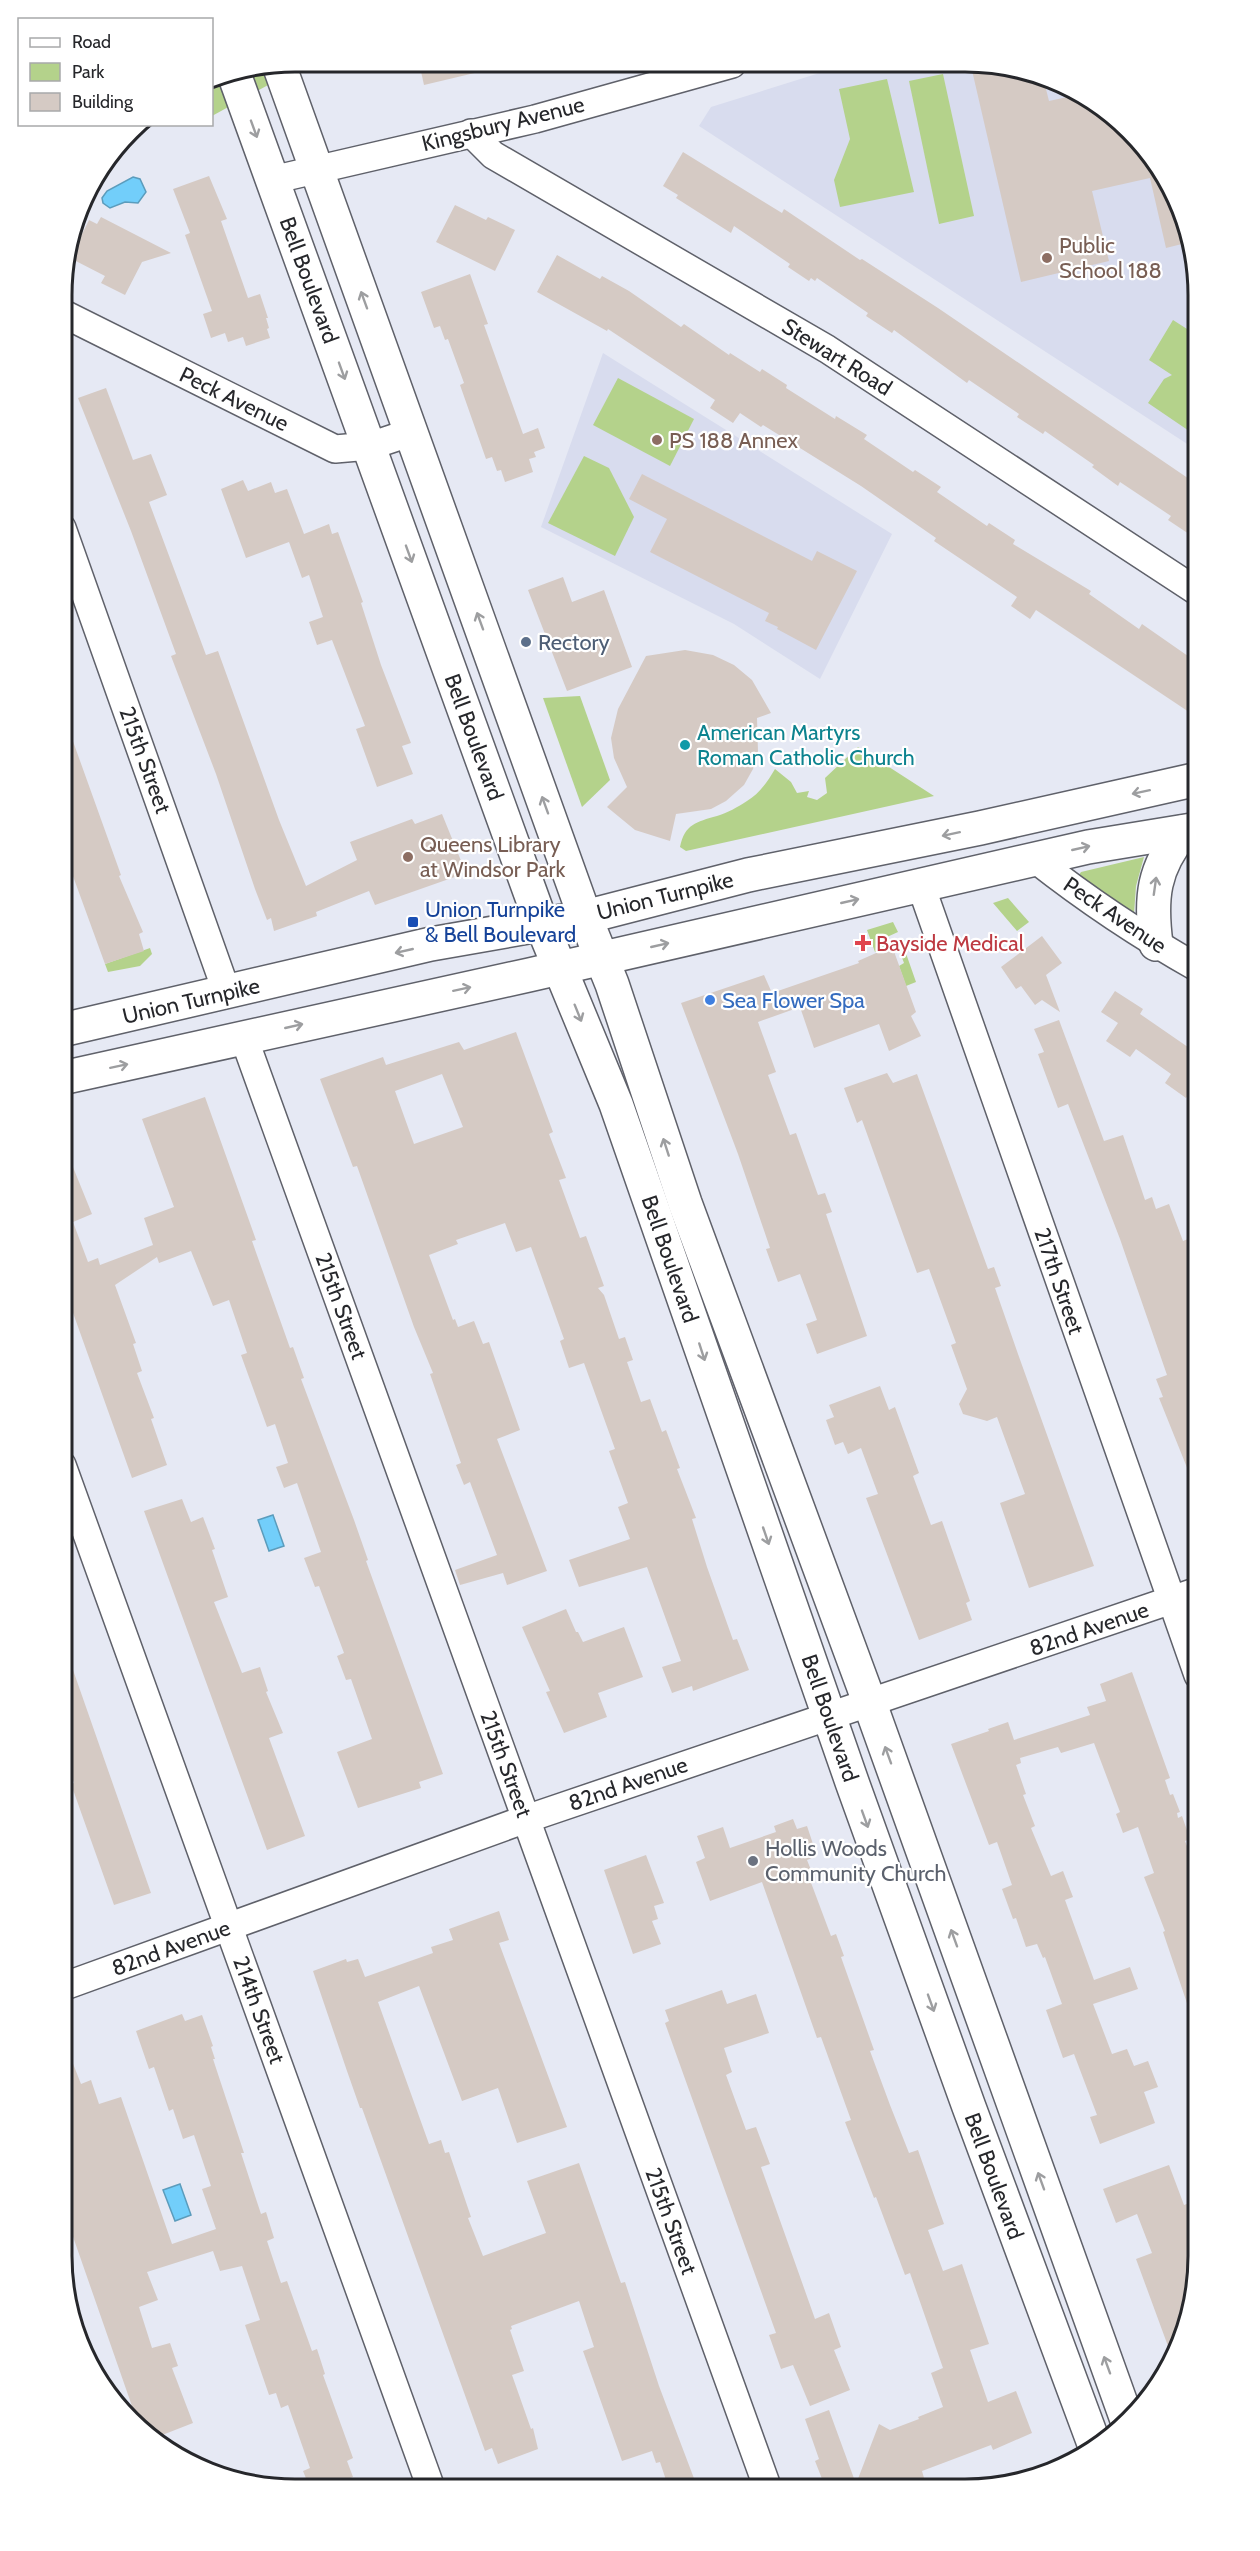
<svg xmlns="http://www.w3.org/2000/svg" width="1260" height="2551" font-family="Cabin,sans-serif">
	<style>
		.built { fill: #d8dcee }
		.green { fill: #b4d28b }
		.water { fill: #72cefa; stroke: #5b9cbc; stroke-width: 1.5 }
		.building { fill: #d5cac4; fill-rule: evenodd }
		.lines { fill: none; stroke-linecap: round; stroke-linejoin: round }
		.street-casing { stroke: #5f616a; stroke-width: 30 }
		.secondary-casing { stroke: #5f616a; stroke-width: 36 }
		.primary-casing { stroke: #5f616a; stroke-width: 36 }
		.street { stroke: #fff; stroke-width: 27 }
		.secondary { stroke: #fff; stroke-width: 33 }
		.primary { stroke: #fff; stroke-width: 33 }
		.oneway { stroke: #9d9ea0 }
		.education-dot { fill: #8d6e63; stroke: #fff; stroke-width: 2 }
		.service-dot { fill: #5c6f8a; stroke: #fff; stroke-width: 2 }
		.culture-dot { fill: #0f9aa8; stroke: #fff; stroke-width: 2 }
		.transit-dot { fill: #1a4fb4; stroke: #fff; stroke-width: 2 }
		.health-dot { fill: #e0444e; stroke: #fff; stroke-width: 2 }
		.shop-dot { fill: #3f7fe0; stroke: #fff; stroke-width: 2 }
		.worship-dot { fill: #6b7280; stroke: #fff; stroke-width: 2 }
		.labels { text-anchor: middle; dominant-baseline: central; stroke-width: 4.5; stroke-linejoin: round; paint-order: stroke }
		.street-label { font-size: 22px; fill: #26272b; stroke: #fff }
		.education-label { font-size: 22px; fill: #785e54; stroke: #fff; text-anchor: start }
		.service-label { font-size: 22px; fill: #4e5e75; stroke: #fff; text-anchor: start }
		.culture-label { font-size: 22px; fill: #0d838f; stroke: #fff; text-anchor: start }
		.transit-label { font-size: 22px; fill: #164399; stroke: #fff; text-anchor: start }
		.health-label { font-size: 22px; fill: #be3a42; stroke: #fff; text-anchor: start }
		.shop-label { font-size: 22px; fill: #366cbe; stroke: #fff; text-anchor: start }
		.worship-label { font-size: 22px; fill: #5b616d; stroke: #fff; text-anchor: start }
		.rim { fill: none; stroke: #26272b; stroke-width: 3 }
	</style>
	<rect width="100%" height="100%" fill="#e6e9f4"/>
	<g class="built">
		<path d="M845 65 1010 66 1068 86 1119 120 1159 166 1186 220 1198 295V451L699 126 711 107Z"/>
		<path d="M603 353 892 534 820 679 734 624 541 527Z"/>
	</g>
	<g class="green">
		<path d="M295 62H310L212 116V78Z"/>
		<path d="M943 74 974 216 939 224 909 81Z"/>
		<path d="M887 79 914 192 840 207 834 180 850 139 839 89Z"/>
		<path d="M1173 320 1198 336V350L1188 368 1198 365V437L1148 403 1164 379 1172 375 1149 360Z"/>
		<path d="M618 378 694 419 670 466 593 425Z"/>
		<path d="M584 456 609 468 634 517 615 556 548 523Z"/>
		<path d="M580 696 610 780 582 807 543 698Z"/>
		<path d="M858 747 934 796 686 851 680 847C685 824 696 822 717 816 727 813 738 807 747 801 759 794 768 781 775 769L791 782 797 793 809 791 807 797 817 800 827 793 825 778Z"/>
		<path d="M1144 857 1136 886 1134 914 1081 879 1079 875 1081 872Z"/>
		<path d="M1008 898 1029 922 1017 931 993 903Z"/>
		<path d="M893 922 898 932 887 937 890 947 875 952 867 930Z"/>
		<path d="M902 942 916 982 906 986 899 966 904 963 897 944Z"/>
		<path d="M150 948 152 954 140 966 108 972 105 964Z"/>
	</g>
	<g class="water">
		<path d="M133 177 140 179 146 192 138 203 125 202 110 208 103 203 102 198 107 191Z"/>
		<path d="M273 1515 284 1546 269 1551 258 1520Z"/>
		<path d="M180 2184 191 2215 175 2221 163 2190Z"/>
	</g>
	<g class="building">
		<path d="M429 62 482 63 483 71 424 85 420 67Z"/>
		<path d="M971 66H1010L1043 77 1049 101 1081 94 1119 120 1159 166 1186 220 1190 242 1166 248 1150 178 1092 191 1109 261 1021 282Z"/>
		<path d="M683 152 782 213 784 209 860 260 862 259 938 308 1198 485V540L1168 520 1171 516 1120 482 1118 486 1092 467 1094 465 1045 431 1043 434 1017 417 1019 414 969 380 967 383 894 330 892 333 866 316 868 313 817 278 815 281 811 278 809 281 788 267 790 264 734 226 731 233 676 198 678 195 663 186Z"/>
		<path d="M209 176 227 219 221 221 248 298 260 294 268 318H266L269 328 267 329 270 338 246 346 243 337 228 342 225 333 211 338 203 314 212 311 185 235 190 233 173 189Z"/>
		<path d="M455 205 486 220 488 217 515 230 495 271 436 242Z"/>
		<path d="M101 217 171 253 142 262 125 295 101 283 105 276 70 258 89 220 97 224Z"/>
		<path d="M557 255 600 279 602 276 629 291 681 327 684 324 729 355 730 353 760 372 762 369 787 385 786 388 835 419 836 416 867 435 864 439 913 472 915 470 941 487 937 492 987 526 989 523 1015 540 1013 544 1091 591 1089 594 1139 629 1142 624 1198 663V718L1036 610 1030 619 1011 606 1017 597 934 541 936 538 861 486 763 425 761 427 740 413 733 423 710 408 715 400 608 329 607 331 537 292Z"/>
		<path d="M470 274 488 324 484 325 523 434 538 428 545 448 534 452 536 457 529 459 533 472 505 482 501 470 497 471 492 457 486 459 460 385 464 383 448 339 445 340 440 326 434 328 421 292Z"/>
		<path d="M106 388 133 460 151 454 167 495 149 502 206 655 218 651 279 820 306 886 357 860 350 842 412 819 415 824 442 814 466 873 375 905 369 891 316 912 317 916 274 931 271 918 267 920 255 889 216 774 171 656 176 654 131 531 78 398Z"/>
		<path d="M642 474 812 561 817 551 857 571 816 650 777 629 778 627 765 621 769 613 650 552 667 519 629 499Z"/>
		<path d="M243 480 248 491 271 482 275 493 287 489 304 534 329 524 332 534 338 532 363 602 361 603 381 665 411 743 402 746 413 774 377 787 356 729 365 726 332 640 317 645 309 622 323 617 309 575 302 578 289 542 246 558 221 489Z"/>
		<path d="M563 577 572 602 604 590 632 667 567 691 528 590Z"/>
		<path d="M685 650 713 655 734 665 752 680 771 713 757 718 758 752 753 769 744 785 726 801 711 809 676 814 670 841 635 830 607 807 627 787 614 758 611 738 618 709 646 656Z"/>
		<path d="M62 719H65L121 875 119 876 143 932 139 934 144 951 105 964 62 846Z"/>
		<path d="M1042 936 1062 963 1046 975 1060 1012 1042 1000 1035 1005 1021 986 1016 989 1001 967Z"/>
		<path d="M892 946 916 1012 911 1016 921 1036 889 1051 879 1024 814 1048 800 1007 758 1022 776 1072 768 1075 790 1135 796 1133 818 1195 825 1193 832 1212 826 1214 867 1336 817 1354 806 1324 817 1320 800 1274 778 1282 766 1249 770 1248 738 1154 681 1003 764 975 772 993 859 963 858 961Z"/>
		<path d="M1115 991 1143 1009 1140 1014 1198 1054V1081L1186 1098 1165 1083 1171 1074 1136 1049 1130 1057 1106 1041 1118 1023 1101 1012Z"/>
		<path d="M1059 1020 1104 1141 1123 1135 1145 1200 1152 1197 1156 1209 1169 1204 1183 1241 1198 1235V1489L1196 1490 1159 1398 1163 1397 1156 1379 1167 1375 1120 1239 1068 1104 1058 1108 1038 1054 1044 1052 1034 1029Z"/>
		<path d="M516 1032 553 1132 549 1134 566 1178 559 1180 580 1238 586 1236 604 1286 598 1288 604 1295 619 1339 625 1337 633 1360 627 1362 641 1402 650 1399 662 1432 666 1430 680 1468 677 1469 696 1518 692 1519 707 1567 733 1640 737 1639 749 1670 693 1691 692 1686 672 1693 662 1667 681 1661 647 1567 579 1587 569 1560 630 1539 618 1507 628 1503 609 1451 615 1449 584 1363 569 1368 560 1341 564 1339 531 1247 516 1252 505 1223 456 1240 458 1244 429 1255 453 1320 455 1319 458 1327 474 1321 483 1344 489 1342 520 1430 497 1439 547 1571 507 1585 503 1573 460 1585 455 1570 497 1555 470 1482 464 1485 456 1465 461 1463 430 1374 433 1373 414 1327 357 1166 353 1167 320 1079 383 1057 386 1065 459 1042 464 1050ZM442 1074 463 1127 414 1144 395 1091Z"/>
		<path d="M887 1073 893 1083 917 1074 988 1269 994 1267 1001 1286 995 1288 1018 1354 1094 1566 1029 1588 1000 1503 1025 1494 997 1417 987 1421 963 1414 959 1404 967 1389 951 1345 956 1343 929 1269 917 1273 862 1120 857 1123 844 1088Z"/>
		<path d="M205 1097 256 1240 252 1241 290 1348 293 1347 304 1378 301 1379 354 1520 368 1560 366 1561 443 1774 419 1782 421 1788 358 1808 337 1752 372 1739 351 1679 346 1680 337 1656 344 1653 319 1586 315 1587 304 1558 321 1552 297 1483 284 1488 276 1467 288 1463 275 1424 267 1427 241 1355 247 1353 229 1300 213 1306 191 1251 159 1263 157 1257 115 1285 136 1343 133 1344 142 1371 137 1373 154 1418 151 1419 167 1465 132 1478 62 1282V1140L92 1214 73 1222 88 1262 98 1258 100 1265 153 1245 144 1218 174 1207 142 1119Z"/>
		<path d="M880 1386 889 1410 895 1407 919 1473 913 1476 931 1525 942 1521 970 1601 966 1603 972 1620 919 1640 866 1498 878 1494 861 1448 848 1454 843 1442 835 1445 826 1420 834 1417 829 1405Z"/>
		<path d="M182 1499 191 1522 203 1517 215 1549 212 1550 228 1597 214 1602 242 1673 260 1667 268 1691 266 1692 283 1733 269 1738 305 1836 267 1850 144 1511Z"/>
		<path d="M566 1609 576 1632H578L583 1642 624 1627 643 1677 598 1693 607 1717 564 1733 546 1692 550 1691 522 1627Z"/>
		<path d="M65 1647 151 1893 114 1905 71 1784 74 1783 62 1749V1648Z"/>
		<path d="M1132 1672 1170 1778 1165 1780 1170 1795 1173 1794 1180 1812 1177 1813 1178 1818 1182 1816 1190 1839 1185 1841 1198 1874V2024H1194L1163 1932 1165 1931 1144 1877 1154 1873 1138 1827 1123 1833 1116 1814 1120 1812 1094 1743 1061 1753 1058 1747 1020 1758 1021 1763 1016 1765 1026 1794 1023 1795 1035 1826 1031 1828 1051 1876 1063 1871 1073 1897 1065 1900 1094 1980 1130 1967 1138 1989 1093 2004 1112 2054 1127 2049 1134 2066 1148 2061 1158 2087 1144 2092 1155 2123 1100 2144 1090 2117 1097 2115 1074 2054 1063 2058 1046 2010 1062 2004 1045 1957 1043 1958 1037 1944 1026 1947 1016 1918 1013 1919 1002 1889 1012 1885 997 1842 989 1845 951 1744 989 1731 988 1729 1008 1722 1014 1740 1090 1715 1087 1707 1106 1701 1100 1684Z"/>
		<path d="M793 1819 797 1829 807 1826 817 1856 807 1860 811 1870 807 1872 831 1936 836 1934 844 1956 841 1957 874 2050 870 2051 890 2105 909 2153 918 2150 944 2224 928 2230 943 2271 962 2264 989 2344 970 2350 988 2402 1016 2391 1032 2433 993 2450 991 2445 922 2471 924 2478 893 2489H826L815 2461 819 2459 805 2419 829 2410 856 2484 879 2424 890 2430 919 2419 918 2417 943 2407 931 2373 943 2368 910 2273 905 2275 876 2197 874 2198 845 2122 851 2120 821 2037 817 2038 762 1882 710 1901 696 1862 705 1858 697 1836 723 1827 730 1848 776 1832 774 1826Z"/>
		<path d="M646 1855 664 1903 654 1906 658 1919 652 1921 661 1944 633 1954 604 1870Z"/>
		<path d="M499 1911 509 1940 499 1943 567 2127 517 2143 498 2088 462 2101 419 1986 378 2002 429 2144 441 2140 445 2153 449 2152 471 2217 468 2218 483 2256 546 2233 527 2181 579 2163 621 2283 625 2282 659 2386 698 2489H669L660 2462 656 2463 652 2451 622 2461 583 2351 594 2347 579 2301 511 2326 512 2329 510 2330 524 2371 512 2375 531 2429 533 2428 538 2449 498 2464 492 2448 485 2451 362 2108H360L347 2071 313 1971 346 1959 347 1962 358 1959 365 1977 433 1953 431 1947 453 1940 449 1929Z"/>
		<path d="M722 1990 727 2004 756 1994 769 2033 724 2048 732 2072 726 2075 746 2130 756 2127 770 2164 761 2167 815 2319 829 2313 841 2347 834 2350 850 2390 810 2406 793 2365 781 2369 769 2335 776 2333 665 2023 669 2021 665 2010Z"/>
		<path d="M182 2014 185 2021 202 2015 213 2046 211 2047 215 2059H213L244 2153H241L261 2214 266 2212 274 2238 267 2241 281 2283 287 2281 312 2351 317 2349 325 2374 323 2375 353 2458 347 2461 353 2477 324 2488H310L303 2471 310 2468 288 2405 281 2408 276 2393 269 2395 245 2325 260 2320 242 2266 220 2271 213 2251 147 2272 158 2300 139 2307 152 2348 170 2343 178 2366 172 2368 193 2423 152 2439 141 2432 62 2205V2132L72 2128 62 2101V2038H63L81 2084 91 2080 99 2104 121 2097 172 2244 216 2229 202 2189 211 2186 194 2135 183 2139 173 2109 169 2111 154 2067 149 2069 136 2031Z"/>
		<path d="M1169 2165 1184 2205 1198 2200V2271L1186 2331 1172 2357 1136 2259 1152 2253 1137 2214 1116 2223 1103 2189Z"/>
	</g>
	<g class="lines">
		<defs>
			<g id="street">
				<path d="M471 133 493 155 827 349 1198 592"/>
				<path d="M272 180 535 119 732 64"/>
				<path d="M62 313 335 449 370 446 412 432"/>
				<path d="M62 528 227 993"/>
				<path d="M1035 859C1087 900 1141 936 1198 968"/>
				<path d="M921 886 1198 1675"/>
				<path d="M244 1038 768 2489"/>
				<path d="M62 1465 431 2488"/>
				<path d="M62 1987 526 1819 1198 1591"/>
			</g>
			<g id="secondary">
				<path d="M279 65 585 917 612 984 685 1203 870 1704 1127 2420"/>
				<path d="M234 74 542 925 616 1104 852 1782 969 2107 1096 2449"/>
			</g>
			<g id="primary">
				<path d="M1156 944C1150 898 1153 868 1183 832"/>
				<path d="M62 1030 431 944 585 917 748 875 980 828 1198 779"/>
				<path d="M62 1078 529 975 1088 847 1198 829"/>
			</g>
		</defs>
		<use href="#street" class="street-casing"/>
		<use href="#secondary" class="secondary-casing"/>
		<use href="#primary" class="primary-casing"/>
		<use href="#street" class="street"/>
		<use href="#secondary" class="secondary"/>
		<use href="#primary" class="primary"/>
	</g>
	<defs><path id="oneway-shaft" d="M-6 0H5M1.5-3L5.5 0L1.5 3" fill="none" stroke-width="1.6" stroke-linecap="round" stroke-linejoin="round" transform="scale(1.5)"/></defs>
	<g class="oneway">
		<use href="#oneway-shaft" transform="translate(254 129) rotate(70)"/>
		<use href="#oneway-shaft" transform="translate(364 300) rotate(-110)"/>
		<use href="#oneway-shaft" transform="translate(342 371) rotate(70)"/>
		<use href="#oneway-shaft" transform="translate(409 554) rotate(70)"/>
		<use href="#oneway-shaft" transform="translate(480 621) rotate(-110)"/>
		<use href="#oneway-shaft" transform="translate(1141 792) rotate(168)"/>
		<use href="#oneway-shaft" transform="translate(545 805) rotate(-110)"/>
		<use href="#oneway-shaft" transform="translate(951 834) rotate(168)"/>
		<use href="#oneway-shaft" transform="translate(1081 848) rotate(-13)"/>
		<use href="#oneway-shaft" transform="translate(1155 886) rotate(-82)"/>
		<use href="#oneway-shaft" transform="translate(850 901) rotate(-13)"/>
		<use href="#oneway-shaft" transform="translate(660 945) rotate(-13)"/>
		<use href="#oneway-shaft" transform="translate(404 951) rotate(167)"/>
		<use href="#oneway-shaft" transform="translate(462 989) rotate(-12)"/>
		<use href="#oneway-shaft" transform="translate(578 1013) rotate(68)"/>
		<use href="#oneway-shaft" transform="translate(294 1026) rotate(-13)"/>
		<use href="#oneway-shaft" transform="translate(119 1066) rotate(-12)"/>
		<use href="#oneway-shaft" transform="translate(666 1147) rotate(-108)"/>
		<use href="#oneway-shaft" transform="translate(702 1352) rotate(72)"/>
		<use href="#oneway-shaft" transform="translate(766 1536) rotate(71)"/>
		<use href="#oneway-shaft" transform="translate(888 1755) rotate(-110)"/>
		<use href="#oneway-shaft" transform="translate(865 1819) rotate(70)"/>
		<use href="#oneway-shaft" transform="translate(954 1938) rotate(-110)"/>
		<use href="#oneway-shaft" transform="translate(931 2003) rotate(70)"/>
		<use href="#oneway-shaft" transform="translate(1041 2181) rotate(-110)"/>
		<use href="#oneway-shaft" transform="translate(1107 2365) rotate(-110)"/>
	</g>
	<g class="education-dot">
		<circle cx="1047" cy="258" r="6"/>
		<circle cx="657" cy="440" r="6"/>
		<circle cx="408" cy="857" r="6"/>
	</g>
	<circle class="service-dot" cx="526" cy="642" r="6"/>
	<circle class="culture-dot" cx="685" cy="745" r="6"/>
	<rect class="transit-dot" x="407" y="916" width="12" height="12" rx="3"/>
	<path class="health-dot" d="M860 934h6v6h6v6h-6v6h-6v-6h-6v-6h6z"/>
	<circle class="shop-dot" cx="710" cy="1000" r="6"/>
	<circle class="worship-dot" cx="753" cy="1861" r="6"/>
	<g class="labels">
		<g class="street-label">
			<text transform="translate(503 124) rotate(-14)">Kingsbury Avenue</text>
			<text transform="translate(309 280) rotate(70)">Bell Boulevard</text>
			<text transform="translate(837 357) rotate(32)">Stewart Road</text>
			<text transform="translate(234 399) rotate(26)">Peck Avenue</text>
			<text transform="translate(474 737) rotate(70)">Bell Boulevard</text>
			<text transform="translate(145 760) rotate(70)">215th Street</text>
			<text transform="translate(665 896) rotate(-14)">Union Turnpike</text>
			<text transform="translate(1115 915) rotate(34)">Peck Avenue</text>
			<text transform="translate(191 1001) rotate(-13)">Union Turnpike</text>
			<text transform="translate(670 1259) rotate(71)">Bell Boulevard</text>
			<text transform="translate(1059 1281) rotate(71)">217th Street</text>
			<text transform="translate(341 1306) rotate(70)">215th Street</text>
			<text transform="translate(1089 1629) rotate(-19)">82nd Avenue</text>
			<text transform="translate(830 1718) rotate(71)">Bell Boulevard</text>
			<text transform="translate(506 1764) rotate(70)">215th Street</text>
			<text transform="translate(628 1784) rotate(-19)">82nd Avenue</text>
			<text transform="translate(171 1948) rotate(-20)">82nd Avenue</text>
			<text transform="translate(259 2010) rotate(70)">214th Street</text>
			<text transform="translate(994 2176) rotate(70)">Bell Boulevard</text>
			<text transform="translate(671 2221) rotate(70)">215th Street</text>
		</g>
		<g class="education-label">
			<text x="1059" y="245">Public<tspan x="1059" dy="25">School 188</tspan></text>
			<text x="669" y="440">PS 188 Annex</text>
			<text x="420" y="844">Queens Library<tspan x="420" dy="25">at Windsor Park</tspan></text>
		</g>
		<g class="service-label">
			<text x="538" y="642">Rectory</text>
		</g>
		<g class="culture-label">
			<text x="697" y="732">American Martyrs<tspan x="697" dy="25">Roman Catholic Church</tspan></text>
		</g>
		<g class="transit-label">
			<text x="425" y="909">Union Turnpike<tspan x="425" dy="25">&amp; Bell Boulevard</tspan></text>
		</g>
		<g class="health-label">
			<text x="876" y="943">Bayside Medical</text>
		</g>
		<g class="shop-label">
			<text x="722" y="1000">Sea Flower Spa</text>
		</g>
		<g class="worship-label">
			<text x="765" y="1848">Hollis Woods<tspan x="765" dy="25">Community Church</tspan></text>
		</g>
	</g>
	<path d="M0 0H1260V2551H0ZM295 72H965A223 223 0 0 1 1188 295V2256A223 223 0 0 1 965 2479H295A223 223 0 0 1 72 2256V295A223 223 0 0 1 295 72Z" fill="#fff" fill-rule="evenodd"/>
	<path class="rim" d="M295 72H965A223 223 0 0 1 1188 295V2256A223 223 0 0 1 965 2479H295A223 223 0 0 1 72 2256V295A223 223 0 0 1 295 72Z"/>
	<rect x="18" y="18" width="195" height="108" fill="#ffffff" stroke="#a8a9aa" stroke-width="1.5"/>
	<rect x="30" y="38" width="30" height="9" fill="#ffffff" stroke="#a8a9aa" stroke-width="1.5"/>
	<text x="72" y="48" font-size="18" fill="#26272b">Road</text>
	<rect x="30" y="63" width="30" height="18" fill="#b4d28b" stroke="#a8a9aa" stroke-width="1.5"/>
	<text x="72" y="78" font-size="18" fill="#26272b">Park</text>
	<rect x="30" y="93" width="30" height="18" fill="#d5cac4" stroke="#a8a9aa" stroke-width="1.5"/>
	<text x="72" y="108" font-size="18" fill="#26272b">Building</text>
</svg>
